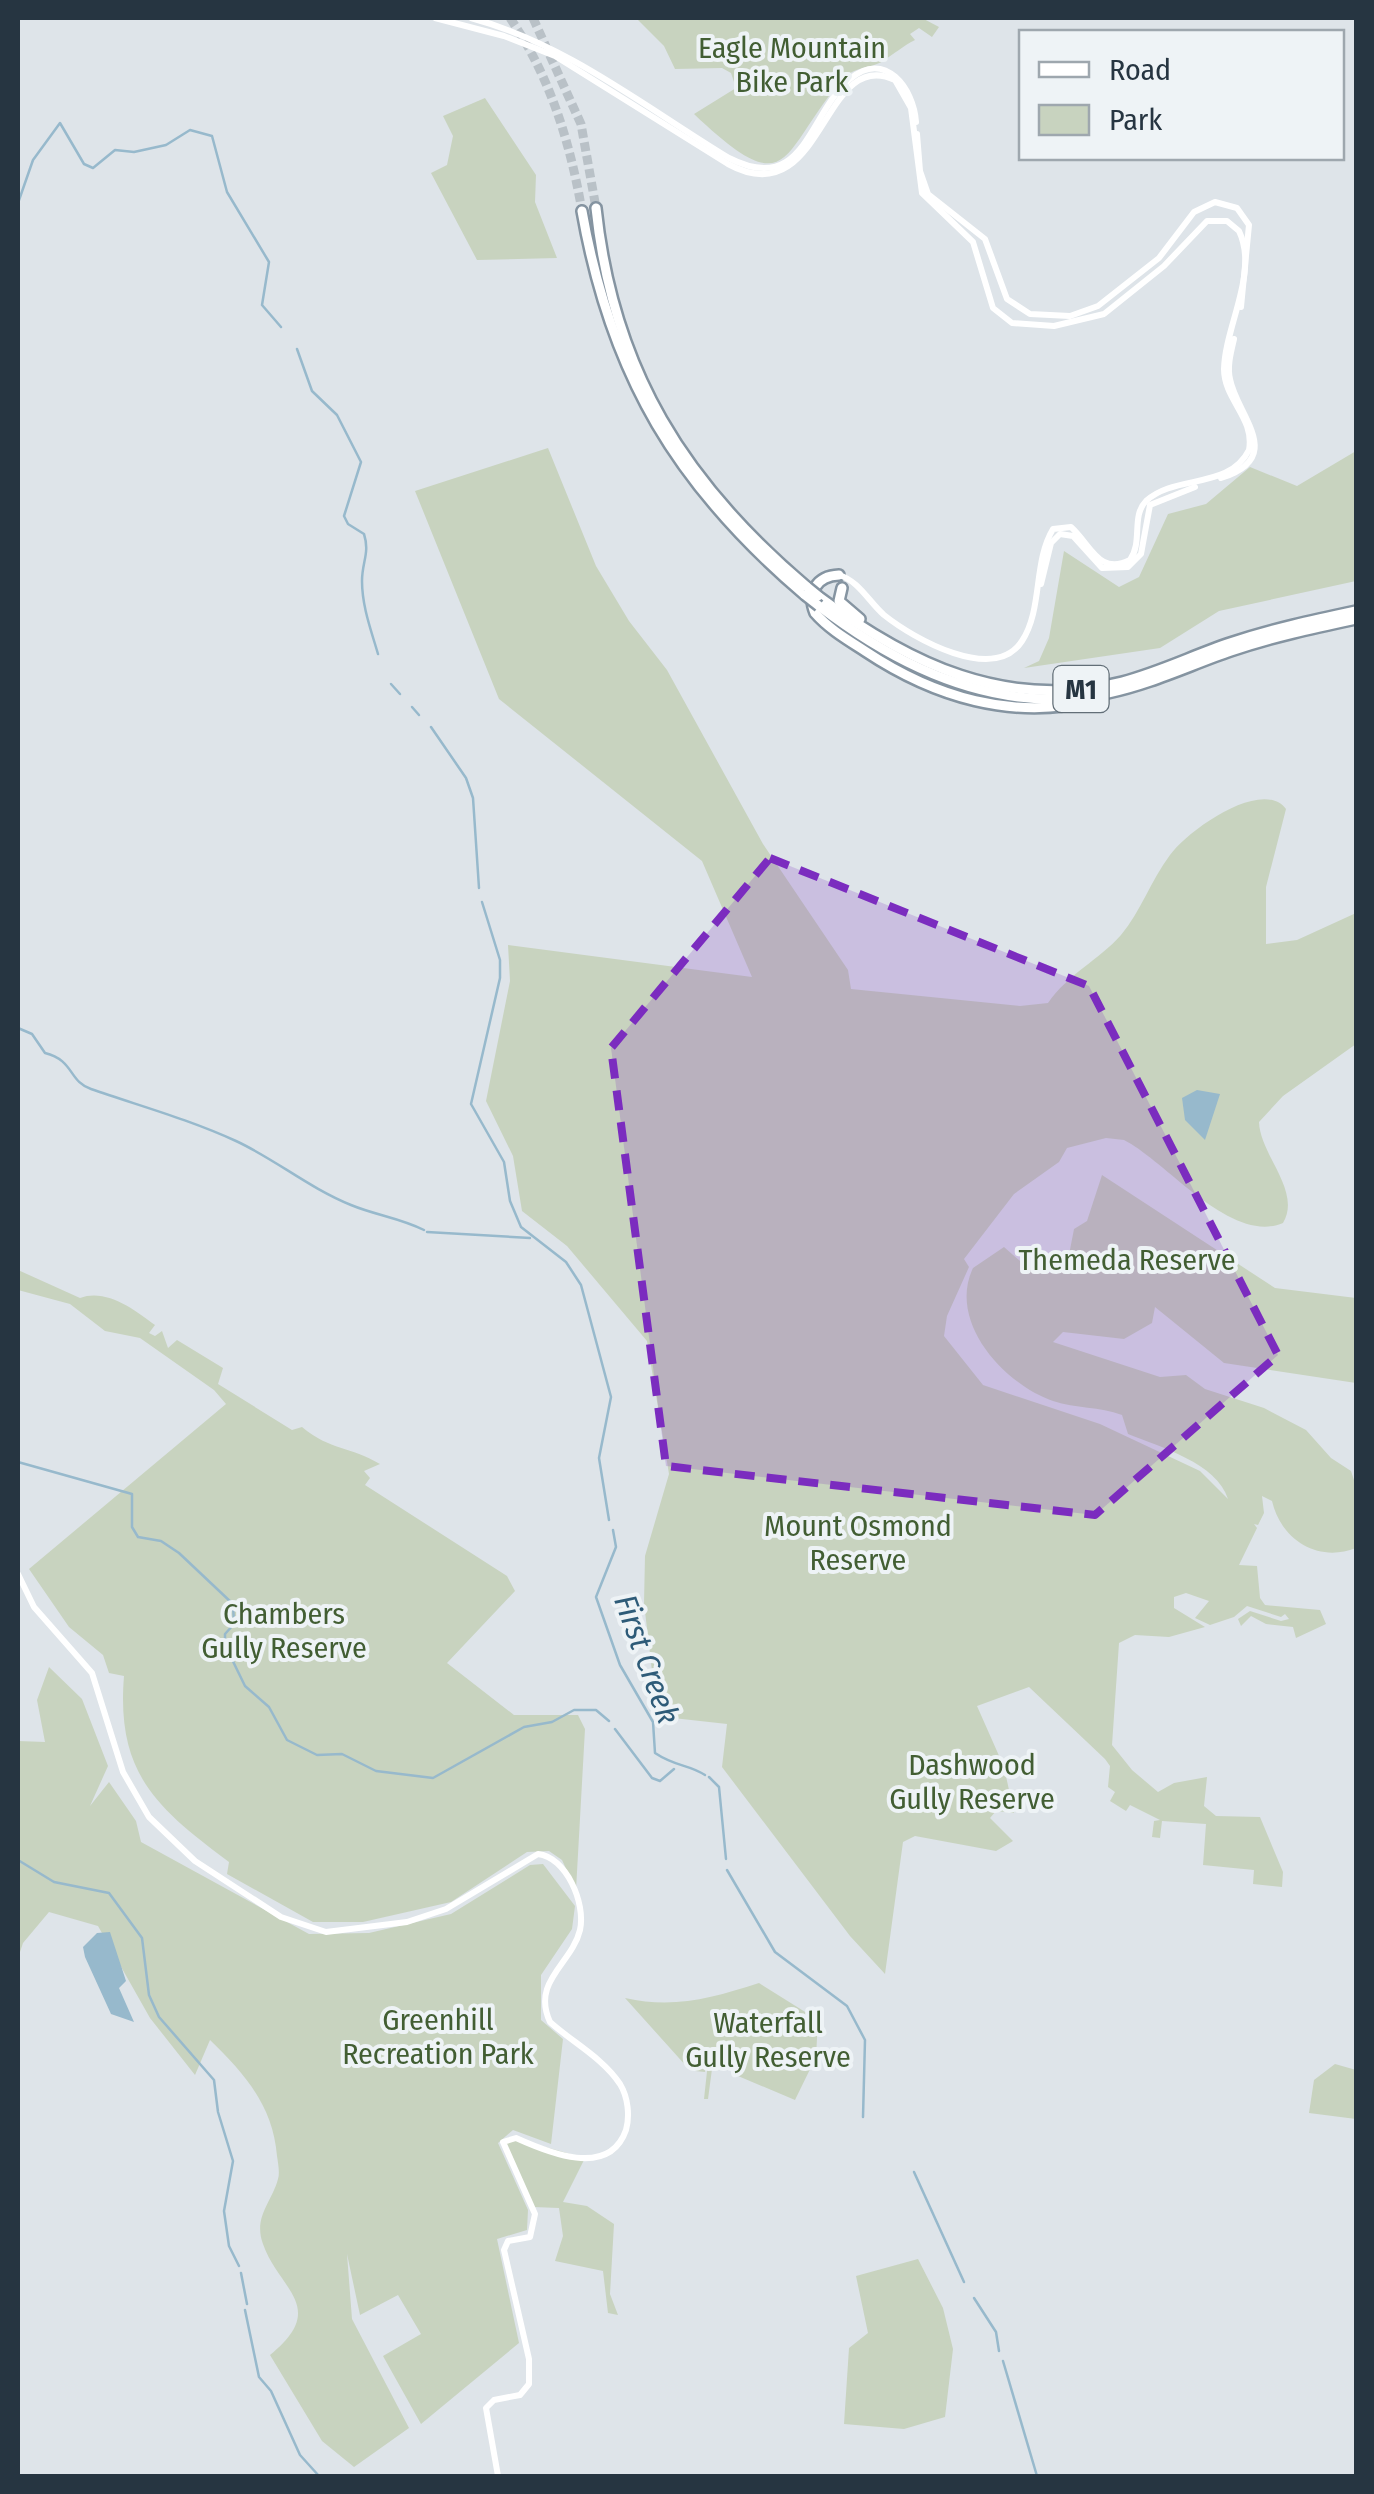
<svg xmlns="http://www.w3.org/2000/svg" width="1374" height="2494" font-family="'Fira Sans Condensed',sans-serif">
	<style>
		.green { fill: #c8d3bf }
		.water { fill: #97b9cc }
		.lines { fill: none; stroke-linecap: round; stroke-linejoin: round }
		.stream { stroke: #97b9cc; stroke-width: 2.5 }
		.motorway-tunnel { stroke: #b9c1c7; stroke-width: 9; stroke-dasharray: 9 4.5; stroke-linecap: butt }
		.motorway-casing { stroke: #8594a1; stroke-width: 14 }
		.secondary { stroke: #fff; stroke-width: 6 }
		.motorway { stroke: #fff; stroke-width: 9 }
		.motorway-bridge-casing { stroke: #8594a1; stroke-width: 14; stroke-linecap: butt }
		.motorway-bridge { stroke: #fff; stroke-width: 9 }
		.marked { fill: #7b2cbf; fill-opacity: 0.2; stroke: #7b2cbf; stroke-width: 8; stroke-dasharray: 20 12; stroke-linejoin: round }
		.labels { text-anchor: middle; dominant-baseline: central; stroke-width: 8; stroke-linejoin: round; paint-order: stroke }
		.shield { fill: #eef3f6; stroke: #626e77; stroke-width: 2.5 }
		.shield-label { font-size: 28px; font-weight: bold; fill: #263541 }
		.park-label { font-size: 30px; fill: #425e33; stroke: #eef3f6 }
		.water-label { font-size: 32px; font-style: italic; fill: #2e5b78; stroke: #eef3f6 }
	</style>
	<rect width="100%" height="100%" fill="#dee4e9"/>
	<g class="green">
		<path d="M636 18H922L939 27 932 37 919 28 910 34 915 40C903 46 894 54 883 61 870 69 854 66 842 80 779 153 792 207 694 114L736 88 731 73 722 68 675 69 664 46Z"/>
		<path d="M485 98 536 175 535 202 557 258 477 260 431 173 447 165 453 136 443 116Z"/>
		<path d="M548 448 596 566 629 621 667 670 763 844 848 970 851 989 1020 1006 1048 1003C1068 974 1099 960 1121 935 1141 911 1151 880 1170 855 1187 831 1262 777 1286 809L1266 887V944L1297 940 1356 913V1044L1283 1096 1259 1122C1260 1155 1302 1191 1283 1223 1231 1245 1166 1161 1124 1140L1106 1138 1067 1148 1059 1162 1014 1194 964 1259 969 1267 947 1316 944 1336 983 1385 1100 1424 1200 1471 1228 1499C1217 1463 1160 1447 1128 1434L1122 1415C1099 1406 1076 1409 1053 1401 1005 1385 947 1322 973 1268L1004 1247C1025 1265 1041 1284 1067 1265L1074 1229 1087 1221 1102 1175 1275 1288 1356 1298V1383L1224 1363 1155 1307 1152 1323 1124 1339 1063 1332 1053 1342 1160 1377 1186 1375 1205 1389 1264 1408 1306 1430 1331 1458 1351 1471 1356 1486V1548C1318 1563 1281 1540 1272 1501L1262 1496 1264 1513 1258 1525 1254 1524 1257 1528 1239 1565 1257 1566 1260 1598 1265 1605 1320 1610 1326 1624 1296 1638 1293 1627 1266 1624 1251 1616 1241 1626 1238 1619 1250 1611 1281 1621 1289 1619 1285 1614 1281 1617 1247 1606 1234 1617 1210 1625 1195 1618 1209 1601 1186 1593 1174 1597V1608L1205 1627 1169 1637 1135 1635 1119 1643 1112 1745 1132 1770 1158 1792 1174 1783 1207 1777 1204 1806 1216 1816 1260 1817 1283 1872 1282 1887 1253 1884 1254 1870 1203 1865 1206 1824 1162 1821 1160 1838 1152 1837 1154 1821 1160 1820 1130 1805 1126 1811 1110 1801 1115 1792 1108 1787 1110 1766 1105 1759 1029 1687 977 1706 1004 1767 1014 1813 996 1811 990 1818 1013 1841 996 1851 915 1836 903 1842 885 1974 850 1936 722 1767 727 1724 664 1717 654 1688 644 1603 645 1556 669 1474 647 1341 567 1246 522 1211 513 1156 486 1101 510 981 508 945 752 977 702 861 499 699 415 491Z"/>
		<path d="M1356 451V581L1219 611 1160 648 1024 668 1039 661 1049 638 1064 551 1119 587 1139 577 1168 514 1206 504 1250 467 1297 486Z"/>
		<path d="M18 1270 80 1298C106 1288 135 1310 155 1325L149 1333 155 1336 162 1331 168 1348 177 1340 223 1368 218 1384 292 1430 302 1427C331 1451 350 1446 380 1464L364 1471 370 1478 365 1485 507 1576 515 1591 447 1663 514 1715H578L585 1729 576 1890 562 1860 549 1851 527 1852 451 1902 363 1922H313L227 1874 229 1862C157 1808 116 1774 124 1676L109 1673 103 1655 69 1627 29 1569 226 1404 214 1390 140 1338 105 1331 70 1304 18 1290Z"/>
		<path d="M49 1667 82 1699 108 1766 90 1806 109 1782 136 1821 141 1842 309 1934 369 1933 451 1914 530 1865 543 1864 575 1906 572 1929 541 1975V2020L563 2039 551 2144 513 2130 498 2143 528 2210 527 2230 497 2239 519 2343 421 2424 383 2356 421 2334 398 2295 360 2315 347 2254 352 2319 409 2428 354 2467 322 2441 270 2355C329 2307 279 2290 263 2244 253 2217 272 2202 278 2179 280 2173 278 2163 277 2156 273 2106 245 2074 210 2040L195 2075 150 2018 98 1926 49 1912 23 1943 18 1958V1741L45 1742 37 1700Z"/>
		<path d="M759 1983 818 2020 816 2057 795 2100 738 2076 726 2057 714 2054 708 2099H704L709 2053 705 2072 695 2071 696 2056 687 2067 625 1998C674 2009 712 1998 759 1983Z"/>
		<path d="M1335 2064 1356 2070V2119L1309 2113 1314 2080Z"/>
		<path d="M509 2137 585 2158 563 2202 587 2206 614 2224 610 2294 618 2315 608 2313 603 2271 555 2261 563 2236 559 2208 533 2207 503 2142Z"/>
		<path d="M918 2259 943 2308 953 2349 945 2417 904 2429 844 2424 849 2348 868 2333 856 2276Z"/>
	</g>
	<g class="water">
		<path d="M1197 1090 1220 1094 1205 1140 1185 1120 1182 1098Z"/>
		<path d="M110 1932 126 1981 119 1988 134 2022 111 2014 85 1957 83 1947 97 1933Z"/>
	</g>
	<g class="lines">
		<g class="stream">
			<path d="M18 203 33 160 60 123 84 164 93 168 115 150 134 152 166 145 190 130 212 136 227 192 269 262 262 305 281 327"/>
			<path d="M297 349 312 391 337 415 361 462 344 516 348 524 364 534C370 553 362 562 362 581 362 606 371 630 378 654"/>
			<path d="M391 684 400 694"/>
			<path d="M412 707 419 715"/>
			<path d="M431 727 466 778 473 798 479 888"/>
			<path d="M482 902 500 960V978L471 1104 504 1162 510 1201 521 1227 566 1262 581 1285 611 1397 599 1458 609 1520"/>
			<path d="M18 1028 32 1034 45 1053C74 1060 69 1082 91 1089 140 1106 188 1119 236 1141 275 1159 309 1188 351 1205 375 1215 400 1218 424 1230"/>
			<path d="M427 1232 530 1238"/>
			<path d="M18 1462 132 1494V1527L138 1537 161 1541 179 1553 233 1604 234 1624 225 1634V1645L245 1686 269 1707 287 1740 317 1755 342 1754 376 1771 433 1778 524 1727 552 1722 574 1710H596L609 1721"/>
			<path d="M613 1530 616 1547 596 1597 620 1665 653 1722 655 1753C676 1767 688 1764 705 1775"/>
			<path d="M615 1729 652 1778 660 1781 674 1769"/>
			<path d="M709 1777 719 1787 726 1859"/>
			<path d="M18 1860 54 1882 109 1893 142 1938 149 1995 159 2017 214 2080 218 2112 233 2161 224 2211 229 2246 239 2266"/>
			<path d="M727 1870 775 1952 847 2006 865 2040 863 2117"/>
			<path d="M914 2172 964 2282"/>
			<path d="M241 2273 247 2304"/>
			<path d="M974 2298 996 2332 999 2351"/>
			<path d="M245 2310 259 2377 271 2391 300 2455 319 2476"/>
			<path d="M1003 2361 1037 2476"/>
		</g>
		<g class="motorway-tunnel">
			<path d="M510 18C550 76 570 142 582 211"/>
			<path d="M533 18 581 124 596 208"/>
		</g>
		<defs>
			<g id="motorway">
				<path d="M596 208C613 370 684 483 807 587"/>
				<path d="M582 211C611 376 678 487 805 595"/>
				<path d="M839 575C816 576 807 593 815 613 829 629 848 640 865 651 934 697 1013 721 1095 700"/>
				<path d="M842 588 839 601 860 619"/>
				<path d="M818 596C909 664 1006 711 1122 682 1160 672 1194 655 1230 643 1272 629 1314 620 1356 611"/>
				<path d="M819 606C902 670 1000 716 1108 693 1151 684 1190 665 1231 651 1272 637 1314 628 1356 619"/>
			</g>
		</defs>
		<use href="#motorway" class="motorway-casing"/>
		<g class="secondary">
			<path d="M435 18 504 36 555 56 728 164C825 217 821 45 895 80L911 108 922 193 973 242 993 308 1012 323 1054 326 1104 314 1164 266 1207 221H1227L1239 231C1259 273 1225 326 1224 369 1224 400 1255 418 1249 450 1229 490 1175 474 1146 501 1131 516 1143 542 1130 560 1099 576 1091 545 1071 527L1053 529C1033 562 1043 609 1022 641 994 684 914 639 884 615 869 602 859 581 839 575"/>
			<path d="M471 18C567 44 645 107 729 158 805 197 808 114 850 79 885 49 914 89 916 122"/>
			<path d="M917 134 920 171 928 194 985 239 1007 299 1030 314 1070 316 1098 306 1159 258 1194 212 1215 202 1237 208 1249 225 1241 307"/>
			<path d="M1221 478C1287 457 1237 416 1230 379 1227 366 1231 352 1234 339"/>
			<path d="M1041 584 1051 543 1060 534 1073 536 1102 568 1128 567 1141 554 1150 505 1195 487"/>
			<path d="M18 1574 34 1607 92 1673 123 1772 149 1817 195 1861 281 1917 326 1932 407 1922 446 1909 538 1854C566 1857 586 1903 580 1930 572 1964 531 1981 550 2022 572 2042 603 2058 620 2084 628 2097 630 2116 626 2130 609 2179 547 2152 516 2138L503 2142 535 2214 530 2237 508 2241 504 2250 529 2359V2384L520 2395 494 2400 486 2408 498 2476"/>
		</g>
		<use href="#motorway" class="motorway"/>
		<defs>
			<g id="motorway-bridge">
				<path d="M807 587 818 596"/>
				<path d="M805 595 819 606"/>
			</g>
		</defs>
		<use href="#motorway-bridge" class="motorway-bridge-casing"/>
		<use href="#motorway-bridge" class="motorway-bridge"/>
	</g>
	<path class="marked" d="M770 858 1089 986 1278 1355 1095 1515 666 1466 611 1048Z"/>
	<g class="labels">
		<rect class="shield" x="1053.5" y="666" width="55" height="46" rx="8"/>
		<g class="shield-label">
			<text x="1081" y="689">M1</text>
		</g>
		<g class="park-label">
			<text x="792" y="48">Eagle Mountain<tspan x="792" dy="34">Bike Park</tspan></text>
			<text x="1127" y="1260">Themeda Reserve</text>
			<text x="858" y="1526">Mount Osmond<tspan x="858" dy="34">Reserve</tspan></text>
			<text x="284" y="1614">Chambers<tspan x="284" dy="34">Gully Reserve</tspan></text>
			<text x="972" y="1765">Dashwood<tspan x="972" dy="34">Gully Reserve</tspan></text>
			<text x="438" y="2020">Greenhill<tspan x="438" dy="34">Recreation Park</tspan></text>
			<text x="768" y="2023">Waterfall<tspan x="768" dy="34">Gully Reserve</tspan></text>
		</g>
		<g class="water-label">
			<text transform="translate(647 1659) rotate(70)">First Creek</text>
		</g>
	</g>
	<rect width="1374" height="2494" fill="none" stroke="#263541" stroke-width="40"/>
	<rect x="1019" y="30" width="325" height="130" fill="#eef3f6" stroke="#9ea7ae" stroke-width="2.5"/>
	<rect x="1039" y="62" width="50" height="15" fill="#ffffff" stroke="#9ea7ae" stroke-width="2.5"/>
	<text x="1109" y="80" font-size="30" fill="#263541">Road</text>
	<rect x="1039" y="105" width="50" height="30" fill="#c8d3bf" stroke="#9ea7ae" stroke-width="2.5"/>
	<text x="1109" y="130" font-size="30" fill="#263541">Park</text>
</svg>
